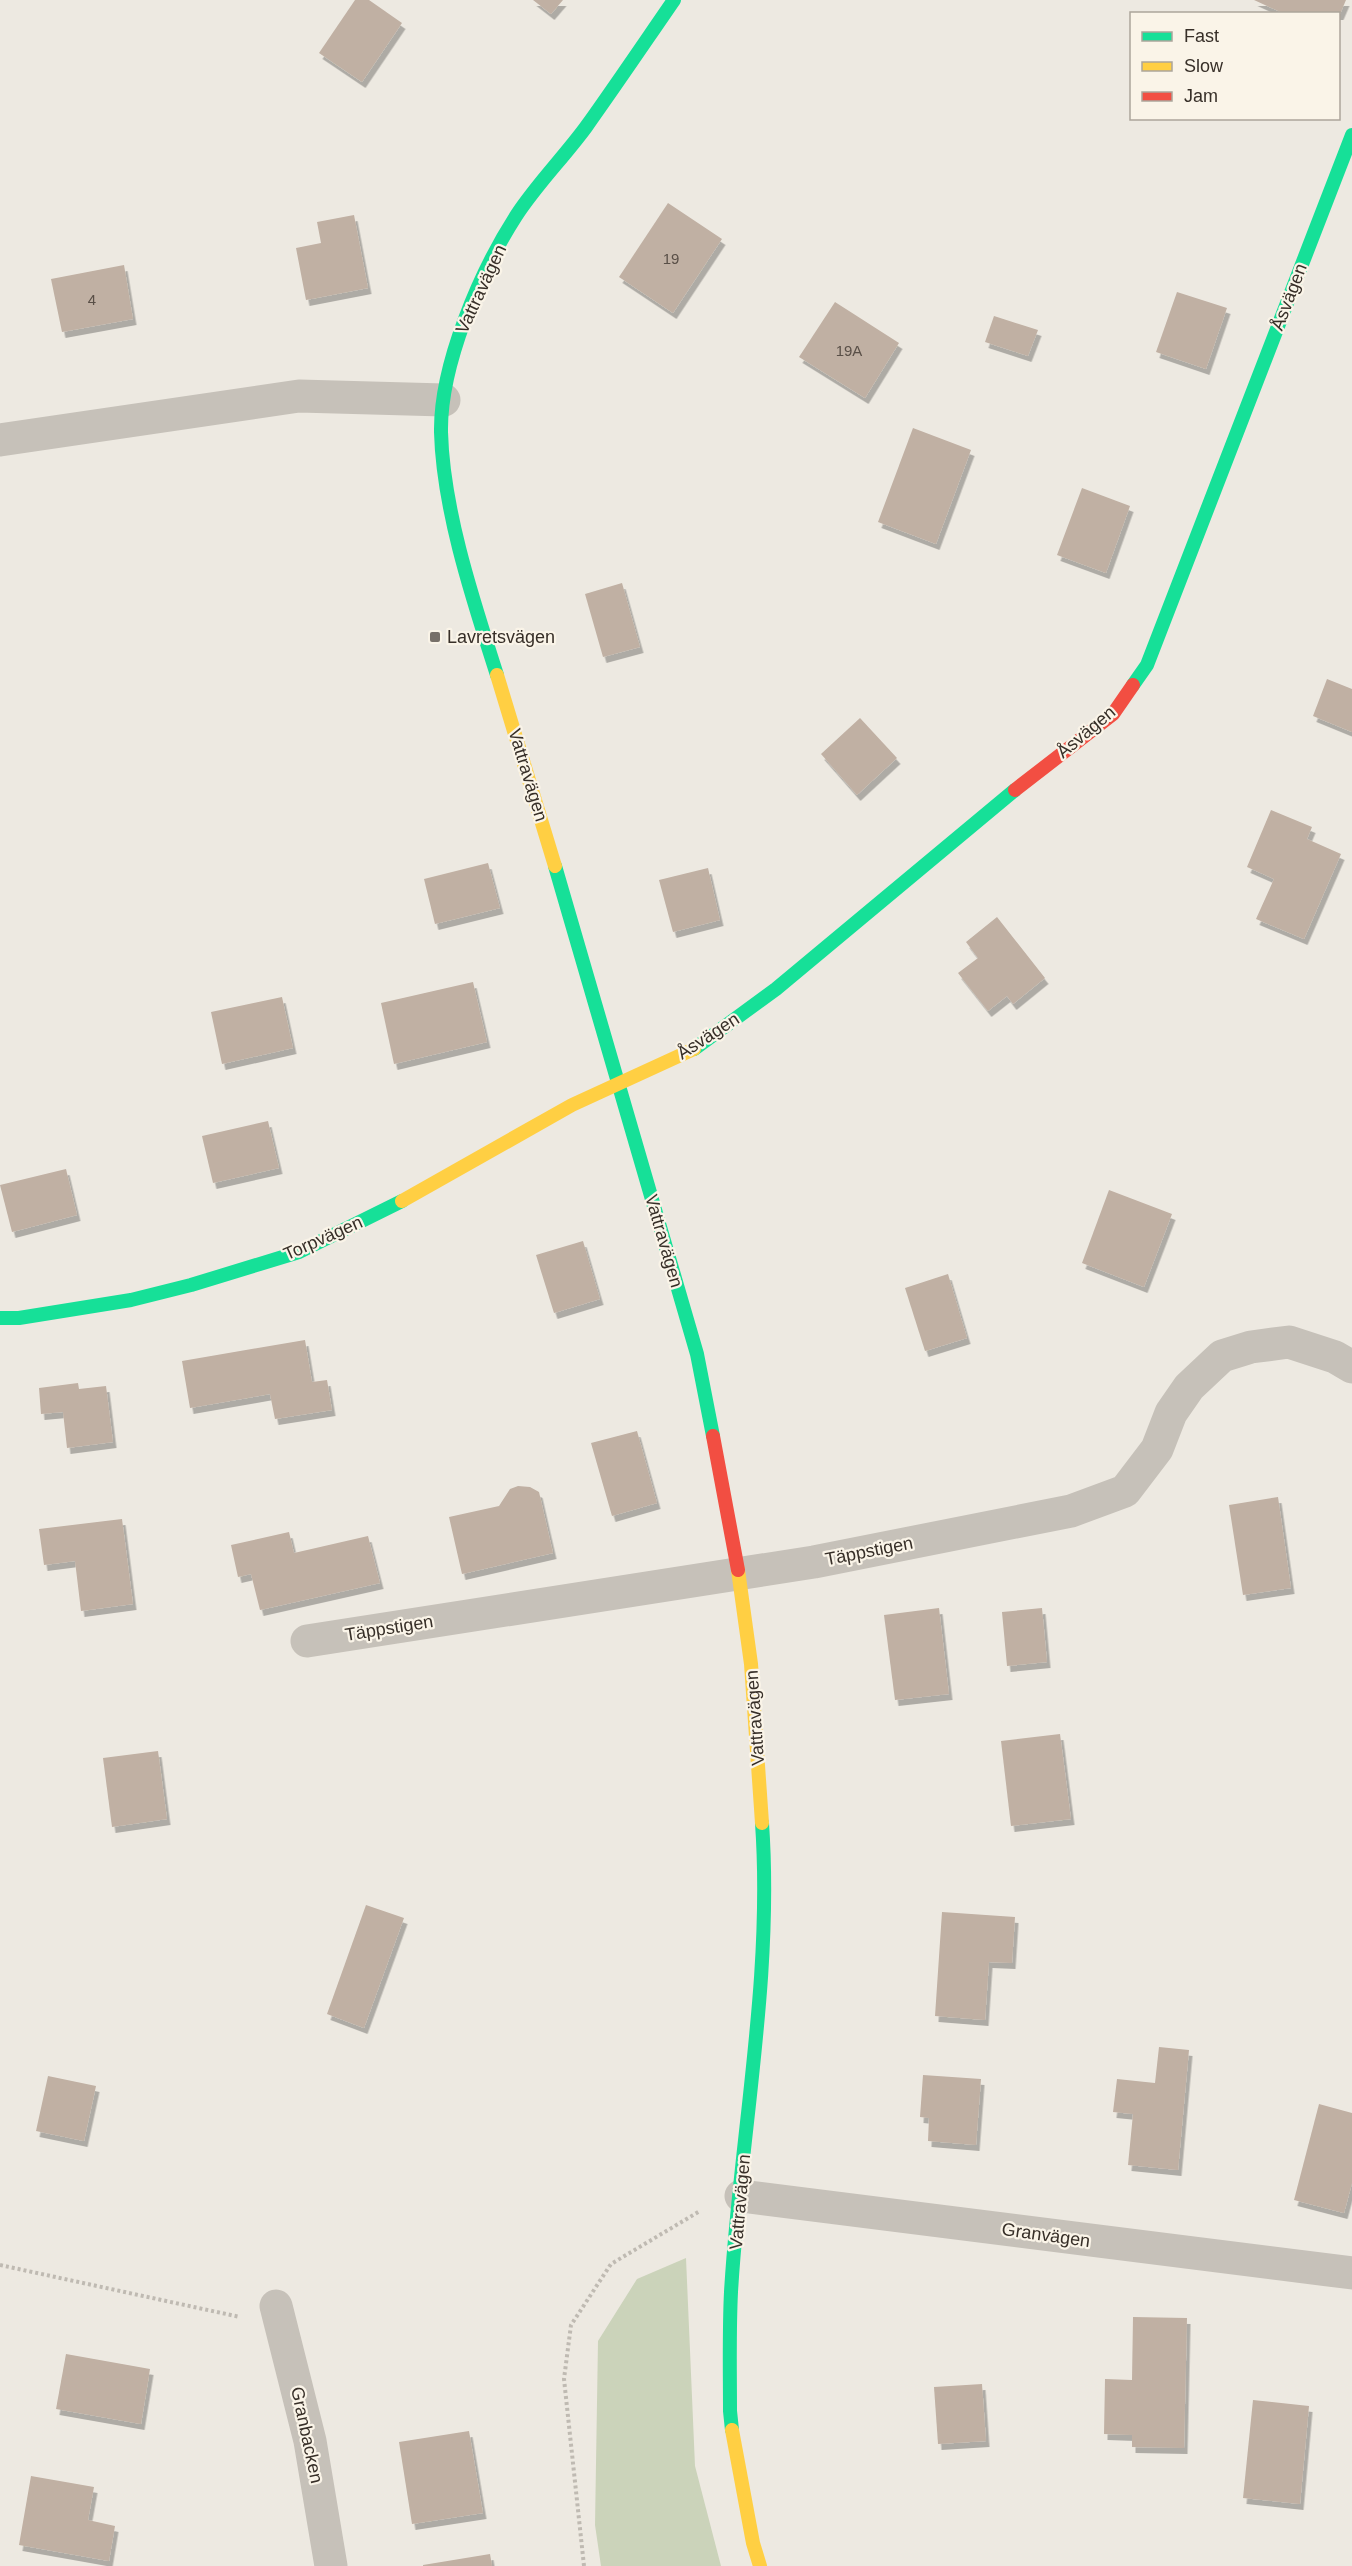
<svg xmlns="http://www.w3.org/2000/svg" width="1352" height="2566" font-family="Arial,sans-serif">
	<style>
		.green { fill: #cbd3ba }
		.building { fill: #c0b0a3; filter: url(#shadow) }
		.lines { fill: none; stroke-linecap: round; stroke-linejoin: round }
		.path { stroke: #bfbab2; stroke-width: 4; stroke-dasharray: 3 3; stroke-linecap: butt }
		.street { stroke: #c6c1b9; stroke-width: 33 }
		.fast { stroke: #16e098; stroke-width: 14 }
		.slow { stroke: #ffcf43; stroke-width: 14 }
		.jam { stroke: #f24e42; stroke-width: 14 }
		.poi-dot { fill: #777069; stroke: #faf4e8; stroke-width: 2 }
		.labels { text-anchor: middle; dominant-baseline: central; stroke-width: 4.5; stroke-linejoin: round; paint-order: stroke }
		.number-label { font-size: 15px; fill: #594f47 }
		.street-label { font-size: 18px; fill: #372f28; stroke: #faf4e8 }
		.poi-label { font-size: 18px; fill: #372f28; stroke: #faf4e8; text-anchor: start }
	</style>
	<defs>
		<filter id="shadow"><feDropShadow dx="3.5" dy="6" stdDeviation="0" flood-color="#0004"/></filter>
	</defs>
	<rect width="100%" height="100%" fill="#ede9e1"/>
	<path class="green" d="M686 2258 695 2466 721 2566H601L595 2525 598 2341 637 2279Z"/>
	<g class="building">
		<path d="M355 0H369L402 23 362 82 319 53Z"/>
		<path d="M533 0H563L551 14Z"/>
		<path d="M1254 0H1346L1340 14H1285Z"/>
		<path d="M668 203 722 239 673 313 619 277Z"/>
		<path d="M354 215 368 288 306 300 296 248 321 243 317 222Z"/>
		<path d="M124 265 133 319 62 332 51 279Z"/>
		<path d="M1177 292 1227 308 1206 369 1156 352Z"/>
		<path d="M835 302 899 343 865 398 799 357Z"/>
		<path d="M994 316 1038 330 1028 356 985 342Z"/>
		<path d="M913 428 971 450 936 544 878 522Z"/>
		<path d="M1082 488 1130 506 1106 573 1057 555Z"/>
		<path d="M622 583 640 647 603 657 585 594Z"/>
		<path d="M1327 679 1352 689V732L1313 716Z"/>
		<path d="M860 718 897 758 857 795 821 754Z"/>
		<path d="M1271 810 1312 827 1307 839 1341 854 1304 939 1256 919 1274 879 1247 867Z"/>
		<path d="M488 863 500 908 435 924 424 879Z"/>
		<path d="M708 868 720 920 673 932 659 880Z"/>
		<path d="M997 917 1045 978 1013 1004 1007 996 988 1011 958 973 978 958 966 942Z"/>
		<path d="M473 982 487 1042 394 1064 381 1003Z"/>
		<path d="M282 997 293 1048 222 1064 211 1012Z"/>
		<path d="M268 1121 279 1168 213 1183 202 1136Z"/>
		<path d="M66 1169 77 1215 12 1232 0 1185Z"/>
		<path d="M1109 1190 1172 1214 1144 1287 1082 1263Z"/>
		<path d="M583 1241 600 1299 554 1313 536 1255Z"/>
		<path d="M948 1274 967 1338 925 1351 905 1288Z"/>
		<path d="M305 1340 312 1382 327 1380 332 1410 275 1419 270 1394 190 1408 182 1361Z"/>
		<path d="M78 1383 79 1389 106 1386 113 1442 67 1448 63 1412 41 1414 39 1388Z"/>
		<path d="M637 1431 657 1503 612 1516 591 1443Z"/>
		<path d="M518 1486 530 1487 539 1492 553 1553 462 1574 449 1517 499 1506 510 1489Z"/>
		<path d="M1278 1497 1291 1588 1243 1595 1229 1505Z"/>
		<path d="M122 1519 133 1604 81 1611 75 1561 44 1565 39 1529Z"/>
		<path d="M289 1532 294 1553 368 1536 380 1583 260 1610 251 1574 238 1577 231 1545Z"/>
		<path d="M939 1608 949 1694 895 1700 884 1615Z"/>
		<path d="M1042 1608 1047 1662 1007 1666 1002 1612Z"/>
		<path d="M1060 1734 1071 1819 1011 1826 1001 1741Z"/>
		<path d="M158 1751 167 1819 112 1827 103 1758Z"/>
		<path d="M366 1905 404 1918 364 2028 327 2014Z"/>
		<path d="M942 1912 1015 1917 1012 1963 989 1962 985 2020 935 2016Z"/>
		<path d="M1159 2047 1189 2050 1178 2170 1128 2165 1133 2114 1113 2112 1117 2079 1155 2083Z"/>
		<path d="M923 2075 981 2079 976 2145 928 2141 929 2118 920 2117Z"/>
		<path d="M48 2076 96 2086 84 2141 36 2131Z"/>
		<path d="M1319 2104 1352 2113V2183L1344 2213 1294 2200Z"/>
		<path d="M1133 2317 1187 2318 1184 2448 1132 2447V2435L1104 2434 1105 2379 1132 2380Z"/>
		<path d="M66 2354 150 2369 141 2424 56 2409Z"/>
		<path d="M982 2384 986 2441 938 2444 934 2387Z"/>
		<path d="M1253 2400 1309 2406 1300 2504 1243 2498Z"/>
		<path d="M469 2431 483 2513 412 2524 399 2442Z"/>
		<path d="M31 2476 94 2487 88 2520 115 2526 109 2561 19 2545Z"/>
		<path d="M490 2554 492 2566H423V2565Z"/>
	</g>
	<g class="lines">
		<g class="path">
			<path d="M0 2265 240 2317"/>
			<path d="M584 2566 564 2379 571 2325 611 2264 700 2211"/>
		</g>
		<g class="street">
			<path d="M0 440 299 396 444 400"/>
			<path d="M307 1641 814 1562 1071 1511 1125 1491 1157 1449 1171 1413 1189 1387 1222 1356 1251 1347 1289 1342 1335 1357 1352 1367"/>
			<path d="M741 2196 1352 2273"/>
			<path d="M276 2306 310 2441 331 2566"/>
		</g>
		<g class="fast">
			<path d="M497 675C473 600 443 510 441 432 440 365 480 272 516 216 536 185 564 157 586 127 616 85 645 42 674 0"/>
			<path d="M1133 685 1147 665 1352 135"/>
			<path d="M555 866 697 1354 713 1436"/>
			<path d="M694 1049 776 989 1015 790"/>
			<path d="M0 1318H19L131 1300 191 1285 299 1252 402 1201"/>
			<path d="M732 2430 730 2411C730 2372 729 2332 731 2292 740 2136 773 1980 762 1823"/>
		</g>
		<g class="slow">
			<path d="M497 675 555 866"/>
			<path d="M402 1201 572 1105 694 1049"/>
			<path d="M738 1570 751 1664 762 1823"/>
			<path d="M732 2430 753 2543 760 2566"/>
		</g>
		<g class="jam">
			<path d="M1015 790 1113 714 1133 685"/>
			<path d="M713 1436 738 1570"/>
		</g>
	</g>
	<rect class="poi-dot" x="429" y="631" width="12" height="12" rx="3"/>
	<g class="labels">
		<g class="number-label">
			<text x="671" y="258">19</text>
			<text x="92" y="299">4</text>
			<text x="849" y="350">19A</text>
		</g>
		<g class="street-label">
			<text transform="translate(481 289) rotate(-65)">Vattravägen</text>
			<text transform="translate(1289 297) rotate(-69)">Åsvägen</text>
			<text transform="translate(1086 732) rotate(-40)">Åsvägen</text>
			<text transform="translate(528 775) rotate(73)">Vattravägen</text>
			<text transform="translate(708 1036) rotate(-33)">Åsvägen</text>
			<text transform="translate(323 1238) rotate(-24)">Torpvägen</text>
			<text transform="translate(664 1241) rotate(74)">Vattravägen</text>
			<text transform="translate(869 1551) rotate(-11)">Täppstigen</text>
			<text transform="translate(389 1628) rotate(-9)">Täppstigen</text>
			<text transform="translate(755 1718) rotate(-94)">Vattravägen</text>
			<text transform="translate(740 2202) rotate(-85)">Vattravägen</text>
			<text transform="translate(1046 2235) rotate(8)">Granvägen</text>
			<text transform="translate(307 2435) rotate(78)">Granbacken</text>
		</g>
		<g class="poi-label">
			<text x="447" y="637">Lavretsvägen</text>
		</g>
	</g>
	<rect x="1130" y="12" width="210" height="108" fill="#faf4e8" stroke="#aca59b" stroke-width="1.5"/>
	<rect x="1142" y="32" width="30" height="9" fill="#16e098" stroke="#aca59b" stroke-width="1.5"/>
	<text x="1184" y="42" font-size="18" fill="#372f28">Fast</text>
	<rect x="1142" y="62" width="30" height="9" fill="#ffcf43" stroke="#aca59b" stroke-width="1.5"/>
	<text x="1184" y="72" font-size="18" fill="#372f28">Slow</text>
	<rect x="1142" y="92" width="30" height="9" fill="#f24e42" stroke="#aca59b" stroke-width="1.5"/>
	<text x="1184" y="102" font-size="18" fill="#372f28">Jam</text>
</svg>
